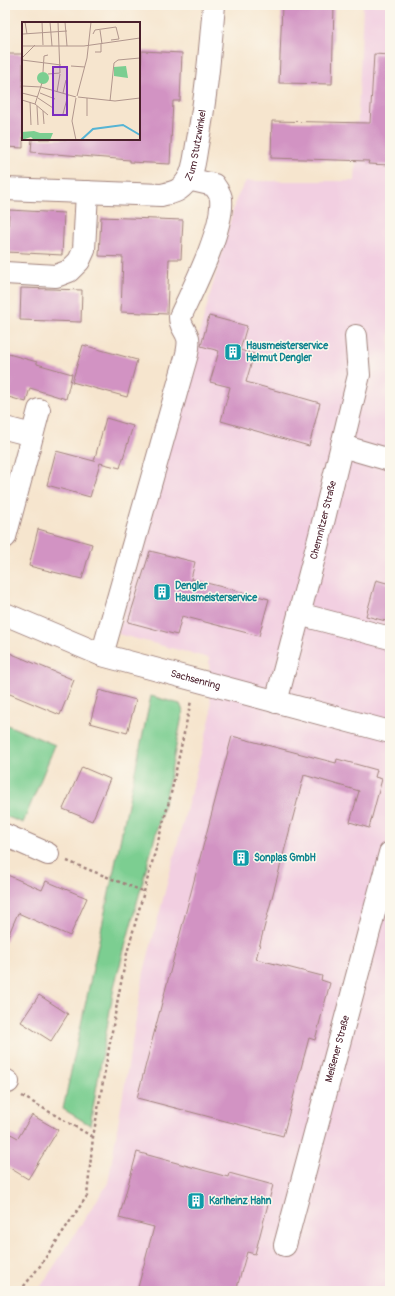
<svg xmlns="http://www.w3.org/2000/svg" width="395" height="1296" font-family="Pangolin,sans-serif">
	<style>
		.built { fill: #f2cfe1 }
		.green { fill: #7bce91; stroke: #62765e }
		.building { fill: #d293c3 }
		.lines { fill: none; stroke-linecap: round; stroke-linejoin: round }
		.minor-casing { stroke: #a0827c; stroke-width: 24 }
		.path { stroke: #a0827c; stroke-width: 2.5; stroke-dasharray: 3 3; stroke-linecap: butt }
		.minor { stroke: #fff; stroke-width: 22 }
		.labels { text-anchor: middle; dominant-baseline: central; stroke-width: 3; stroke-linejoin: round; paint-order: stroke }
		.street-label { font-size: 10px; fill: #4a1f2b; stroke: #fbf7ec }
		.culture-label { font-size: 10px; font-weight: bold; fill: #0d838f; stroke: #fbf7ec; text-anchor: start }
		.inset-river { fill: none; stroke: #56b4d4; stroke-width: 2 }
		.inset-road { fill: none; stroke: #b1968d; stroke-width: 1 }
		.view { fill: #7b2cbf; fill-opacity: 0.15; stroke: #7b2cbf; stroke-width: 2 }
		.inset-edge { fill: none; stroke: #4a1f2b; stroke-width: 2 }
	</style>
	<rect width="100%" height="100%" fill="#fbf7ec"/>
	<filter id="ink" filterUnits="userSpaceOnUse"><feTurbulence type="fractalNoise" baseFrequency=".025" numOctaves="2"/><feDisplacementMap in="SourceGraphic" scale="8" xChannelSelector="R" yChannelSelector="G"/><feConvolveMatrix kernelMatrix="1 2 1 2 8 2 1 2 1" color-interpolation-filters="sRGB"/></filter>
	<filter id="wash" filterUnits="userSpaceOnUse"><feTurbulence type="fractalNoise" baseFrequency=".012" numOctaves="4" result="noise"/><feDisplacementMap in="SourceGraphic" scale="16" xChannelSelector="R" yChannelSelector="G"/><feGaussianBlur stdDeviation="0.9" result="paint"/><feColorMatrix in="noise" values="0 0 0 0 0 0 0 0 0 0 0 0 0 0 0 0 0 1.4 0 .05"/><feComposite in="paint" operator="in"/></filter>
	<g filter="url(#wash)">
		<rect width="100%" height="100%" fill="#f6e5ce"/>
		<path class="built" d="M363 5H390V1291H38L108 1183 144 972 211 715 209 658 118 634 236 199 246 181H355Z"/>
		<g class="green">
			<path d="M151 696 180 704 183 711 166 796 114 987 90 1125 63 1109Z"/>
			<path d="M5 724 55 745 23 823 5 816Z"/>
		</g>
		<g id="blocks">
			<g class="building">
				<path d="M282 5H334L332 84 279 83Z"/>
				<path d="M142 51 182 53 180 101H173L170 164 130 162V160L31 152 32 139H139V101Z"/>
				<path d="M5 54H23V148L5 147Z"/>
				<path d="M374 54 390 55V165L368 164 369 161 271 158 272 121 370 123Z"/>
				<path d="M9 210 64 213 62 255 7 252Z"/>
				<path d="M101 217 183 220 181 259H169L167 314 121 312 123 257 99 256Z"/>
				<path d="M21 288 82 290 81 322 20 320Z"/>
				<path d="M209 316 247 326 240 350 254 354 246 382 320 403 309 446 221 421 230 387 210 382 219 351 201 346Z"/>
				<path d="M83 345 137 360 127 397 72 382Z"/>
				<path d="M5 353 37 362V364L72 374 66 399 30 388 26 402 5 396Z"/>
				<path d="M106 418 133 426 120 468 100 463 90 497 47 485 56 451 94 461Z"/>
				<path d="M38 529 92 544 82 579 29 566Z"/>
				<path d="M150 551 195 562 191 579 269 599 259 636 182 616 177 635 128 622Z"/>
				<path d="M376 580 390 584V622L366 616Z"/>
				<path d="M5 651 74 680 60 715 5 692Z"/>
				<path d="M99 690 136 700 127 733 90 723Z"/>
				<path d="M232 736 336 763 337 759 377 770 375 777 382 779 369 828 350 822 359 791 304 775 256 959 322 976 321 980 330 983 315 1040 309 1038 283 1136 137 1098Z"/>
				<path d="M82 767 110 779 92 821 63 809Z"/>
				<path d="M5 874 42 890 46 881 87 898 70 936 18 913 5 943Z"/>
				<path d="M39 995 68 1014 51 1041 21 1022Z"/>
				<path d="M32 1115 58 1130 28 1179 5 1165V1131L18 1138Z"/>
				<path d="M137 1152 228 1177 229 1173 273 1185 255 1254 247 1252 236 1291H137L154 1227 119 1218Z"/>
			</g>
		</g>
	</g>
	<g filter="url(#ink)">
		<use href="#blocks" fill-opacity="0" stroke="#a0827c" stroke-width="1"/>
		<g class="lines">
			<defs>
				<g id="minor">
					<path id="s1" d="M5 189 161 195C174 192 179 192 187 181 194 172 195 156 197 145 206 99 210 52 214 5"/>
					<path d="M5 273 56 276 69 271 79 261 84 250 87 192"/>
					<path d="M5 428 32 435"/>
					<path d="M342 446 390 460"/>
					<path d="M5 537 39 410"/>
					<path id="s2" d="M5 614 102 655 390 732"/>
					<path d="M299 614 390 638"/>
					<path d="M102 655 187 354C188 349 189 342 188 338 185 328 180 327 180 317 193 289 224 228 221 199 221 194 216 189 214 185L188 179"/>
					<path id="s3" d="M276 702 320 535 359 375 356 336"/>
					<path d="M5 835 48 854"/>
					<path d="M5 1080 8 1082"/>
					<path id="s4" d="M285 1245 390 853"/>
				</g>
			</defs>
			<use href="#minor" class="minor-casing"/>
			<g class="path">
				<path d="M67 861 145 892"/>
				<path d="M22 1096 93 1137"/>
				<path d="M20 1291 40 1266 87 1196 93 1137 118 998 127 953 170 798 191 701"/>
			</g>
			<use href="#minor" class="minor"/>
		</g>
	</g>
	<defs>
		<symbol id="building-square" viewBox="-11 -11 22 22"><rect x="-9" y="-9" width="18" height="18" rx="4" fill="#0f9aa8" stroke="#fbf7ec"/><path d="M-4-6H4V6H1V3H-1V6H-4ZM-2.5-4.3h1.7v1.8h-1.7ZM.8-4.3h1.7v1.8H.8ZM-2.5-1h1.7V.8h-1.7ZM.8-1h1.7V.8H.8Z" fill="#fff"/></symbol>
	</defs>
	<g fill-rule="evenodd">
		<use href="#building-square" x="223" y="342" width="20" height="20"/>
		<use href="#building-square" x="152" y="582" width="20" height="20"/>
		<use href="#building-square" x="231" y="848" width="20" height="20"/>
		<use href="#building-square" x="186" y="1191" width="20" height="20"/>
	</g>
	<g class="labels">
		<g class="street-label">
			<text stroke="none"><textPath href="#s1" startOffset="224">Zum Stutzwinkel</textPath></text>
			<text stroke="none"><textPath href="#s3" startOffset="188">Chemnitzer Straße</textPath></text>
			<text stroke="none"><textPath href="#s2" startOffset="202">Sachsenring</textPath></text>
			<text stroke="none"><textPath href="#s4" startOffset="203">Meißener Straße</textPath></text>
		</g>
		<g class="culture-label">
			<text x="246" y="346">Hausmeisterservice<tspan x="246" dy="12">Helmut Dengler</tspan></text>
			<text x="175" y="586">Dengler<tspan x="175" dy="12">Hausmeisterservice</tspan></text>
			<text x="254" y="858">Sonplas GmbH</text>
			<text x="209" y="1201">Karlheinz Hahn</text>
		</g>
	</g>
	<g transform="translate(22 22)">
		<rect width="118" height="118" fill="#f6e5ce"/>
		<path d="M104 44 106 56 92 54V45ZM15 56a6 6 0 1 1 12 0a6 6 0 1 1-12 0ZM12 109 18 111H31L28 118H12L9 115 0 118V110Z" fill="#7bce91"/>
		<path class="inset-river" d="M59 118 71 107 101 103 118 113"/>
		<path class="inset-road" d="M3 0 5 12M20 0 21 23M28 0 30 24M43 0 45 24M78 8 80 22M1 12 45 9M71 12 73 8 94 5 97 17 89 18M0 24H62L118 16M73 30H79V22M0 36 13 23M0 38 39 43M49 44 63 45M21 50 22 34 26 33M26 52 38 51 36 0M0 64 19 65 54 75M35 70 38 52M0 71 16 75M18 71 33 77M41 71 44 58M55 74 65 36 69 0M56 75 93 79 118 76M16 76 31 86M0 78 13 82 26 93M88 79 92 41 96 38 118 36M8 80 9 103M13 82 20 61M15 84 16 103M21 89 22 102M41 92 46 73M65 94V76M54 118 50 99 54 76"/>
		<path class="view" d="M31 45H45V93H31Z"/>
		<rect width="118" height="118" class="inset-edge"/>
	</g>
	<rect width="395" height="1296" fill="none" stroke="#fbf7ec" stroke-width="20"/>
</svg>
